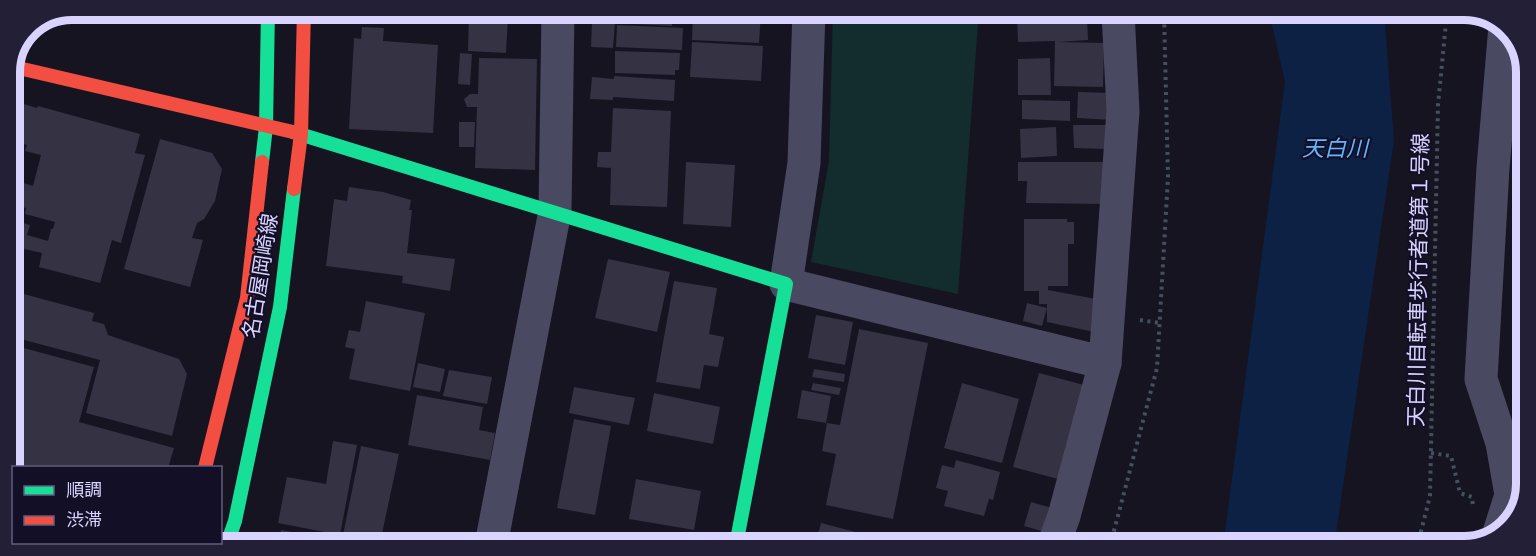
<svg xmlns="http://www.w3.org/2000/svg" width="1536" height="556" font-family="'Alegreya Sans','Noto Sans JP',sans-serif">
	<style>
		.green { fill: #132c2d }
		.water { fill: #0d2144 }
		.building { fill: #343243 }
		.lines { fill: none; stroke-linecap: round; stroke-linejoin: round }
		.path { stroke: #44505f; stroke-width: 4; stroke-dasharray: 3 4.5; stroke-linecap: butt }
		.street { stroke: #4a4962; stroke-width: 33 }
		.fast { stroke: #16e098; stroke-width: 14 }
		.jam { stroke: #f24e42; stroke-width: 14 }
		.labels { text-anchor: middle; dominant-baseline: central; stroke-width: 4.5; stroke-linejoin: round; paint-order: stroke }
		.street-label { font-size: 21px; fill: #d9d4ff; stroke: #130f26 }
		.water-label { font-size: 22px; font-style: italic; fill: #62b6ff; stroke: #130f26 }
		.rim { fill: none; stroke: #d9d4ff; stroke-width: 8 }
	</style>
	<rect width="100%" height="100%" fill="#161421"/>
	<path class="green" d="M833 11H979L958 294 811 262 829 161Z"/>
	<path class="water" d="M1269 12H1384L1394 140 1334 547 1223 546 1285 82Z"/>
	<g class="building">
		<path d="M71 9H113L114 21H51V18Z"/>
		<path d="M469 10H503V16H508L506 53 468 51Z"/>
		<path d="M515 10H558L557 23 515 22Z"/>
		<path d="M617 10H672V26L617 23Z"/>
		<path d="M693 11 761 13 759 43 692 40Z"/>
		<path d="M1020 11H1083L1084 17H1087L1088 40 1059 42 1104 43 1103 87 1054 86 1055 41 1018 42 1017 18H1021Z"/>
		<path d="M592 22 615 23 613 48 591 47Z"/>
		<path d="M617 25 683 28 682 50 616 47Z"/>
		<path d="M362 27 384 28 383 41 438 45 433 133 349 129 354 38 361 39Z"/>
		<path d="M692 42 763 46 761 81 690 77Z"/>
		<path d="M615 51 680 53 679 70H675V75L615 73Z"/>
		<path d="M460 53 472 54 470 85 458 84Z"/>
		<path d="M479 58 537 59 535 170 475 168 477 107H467L464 99 470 94H478Z"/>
		<path d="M1050 58 1051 95H1018V59Z"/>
		<path d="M614 76 675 80 674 101 613 97V100L590 99 592 77 614 79Z"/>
		<path d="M1078 92 1114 93 1112 120 1077 118Z"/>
		<path d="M1022 100 1070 101V121L1022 119Z"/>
		<path d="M17 102 37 108 38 106 140 134 135 153 145 155 121 243 112 240 100 283 39 267 42 253 24 249 21 261 9 258V219L30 225 27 235 48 241 51 229H53L55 222 25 214 26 208 9 204 14 180 33 186 41 155 25 151 27 145 9 140V126Z"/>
		<path d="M613 108 671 111 667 207 610 205 611 168 597 167 598 152H611Z"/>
		<path d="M459 122H475L474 147H459Z"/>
		<path d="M1073 125H1113L1107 149 1074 148Z"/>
		<path d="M1056 127 1057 156 1021 158 1020 129Z"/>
		<path d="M160 139 212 153 222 169 215 201 204 219 197 223 192 238 203 240 190 287 124 269Z"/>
		<path d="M1524 152 1526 153V186L1512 180Z"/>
		<path d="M686 162 735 165 731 227 683 224Z"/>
		<path d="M1018 162H1107V204L1026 203 1027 181H1018Z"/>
		<path d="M349 187 383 192 411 200 409 210H412L407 253 455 259 450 291 402 283 403 276 326 266 334 199 347 201Z"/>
		<path d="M1024 219H1067V222H1074V244H1068V286H1048V290L1101 300 1094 332 1047 322V304H1039V291H1024Z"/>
		<path d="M608 259 670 272 657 332 595 318Z"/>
		<path d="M674 281 717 288 709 334 724 337 718 367 704 365 700 389 656 382Z"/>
		<path d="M9 290 94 313 92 321 104 324 108 335 179 359 187 374 172 436 86 413 100 360 9 336Z"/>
		<path d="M366 301 425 313 410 391 349 379 355 349 345 347 349 330 360 332Z"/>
		<path d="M1027 303 1047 308 1042 326 1023 321Z"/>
		<path d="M1525 309V330L1522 332 1513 316Z"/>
		<path d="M816 315 853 322 845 365 808 358Z"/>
		<path d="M859 329 928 343 893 519 826 505 836 454 822 451 827 423 840 425Z"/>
		<path d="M9 344 94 367 79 422 174 448 168 468H14V493L10 492Z"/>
		<path d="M418 363 445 369 440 392 413 387Z"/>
		<path d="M814 369 845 374 844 382 812 377Z"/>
		<path d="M449 370 492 377 487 404 443 396Z"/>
		<path d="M1039 373 1084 385 1058 479 1013 467Z"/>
		<path d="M813 383 841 388 839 395 811 390Z"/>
		<path d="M962 383 1019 399 1002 463 944 448Z"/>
		<path d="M574 387 635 398 629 425 569 413Z"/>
		<path d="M802 390 831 396 826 423 797 418Z"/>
		<path d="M654 393 720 407 713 444 647 431Z"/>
		<path d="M417 395 483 407 479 430 495 433 490 460 408 445Z"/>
		<path d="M574 419 611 426 595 515 557 508Z"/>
		<path d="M333 441 357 445 340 535 278 523 287 477 326 484Z"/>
		<path d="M361 446 399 454 380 543 343 535Z"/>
		<path d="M956 460 1000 472 993 500 989 499 984 516 944 506 948 491 936 488 942 465 954 468Z"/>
		<path d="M636 479 701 491 694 530 629 519Z"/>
		<path d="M1031 502 1052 508 1045 532 1024 526Z"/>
		<path d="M821 523 867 535 865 546 815 545Z"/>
		<path d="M281 530 351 543V544H278Z"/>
		<path d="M896 536 912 540 911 546H893Z"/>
	</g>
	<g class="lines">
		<g class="path">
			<path d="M1140 320 1160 323"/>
			<path d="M1431 453 1451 456 1460 493 1472 497 1473 506"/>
			<path d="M1110 546 1157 368 1168 177 1164 12"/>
			<path d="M1417 547 1430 496 1438 105 1447 12"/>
		</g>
		<g class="street">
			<path d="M809 11 804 163 786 284 1105 363"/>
			<path d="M1498 536 1511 495 1502 443 1481 379 1493 168 1505 26"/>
			<path d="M491 545 555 211 558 10"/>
			<path d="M1053 546 1064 516 1105 363 1123 111 1118 12"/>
		</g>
		<g class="fast">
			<path d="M293 132 786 284 736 545"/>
			<path d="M262 162 266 127 268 9"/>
			<path d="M182 544 183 542"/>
			<path d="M227 544 235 521 280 307 294 189"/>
		</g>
		<g class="jam">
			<path d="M10 66 293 132"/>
			<path d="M294 189 301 134 304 10"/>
			<path d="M205 468 247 298 262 162"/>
		</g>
	</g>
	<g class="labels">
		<g class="street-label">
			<text transform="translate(261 276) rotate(-81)">名古屋岡崎線</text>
			<text transform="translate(1419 280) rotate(-89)">天白川自転車歩行者道第１号線</text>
		</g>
		<g class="water-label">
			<text x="1335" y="149">天白川</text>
		</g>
	</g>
	<path d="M0 0H1536V556H0ZM72 20H1464A52 52 0 0 1 1516 72V484A52 52 0 0 1 1464 536H72A52 52 0 0 1 20 484V72A52 52 0 0 1 72 20Z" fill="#231f37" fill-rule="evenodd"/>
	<path class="rim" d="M72 20H1464A52 52 0 0 1 1516 72V484A52 52 0 0 1 1464 536H72A52 52 0 0 1 20 484V72A52 52 0 0 1 72 20Z"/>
	<rect x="12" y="466" width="210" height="78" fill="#130f26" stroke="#625e7d" stroke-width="1.5"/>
	<rect x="24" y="486" width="30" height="9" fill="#16e098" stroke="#625e7d" stroke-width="1.5"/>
	<text x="66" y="496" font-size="18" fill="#d9d4ff">順調</text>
	<rect x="24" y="516" width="30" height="9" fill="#f24e42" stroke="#625e7d" stroke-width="1.5"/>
	<text x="66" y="526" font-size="18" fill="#d9d4ff">渋滞</text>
</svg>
